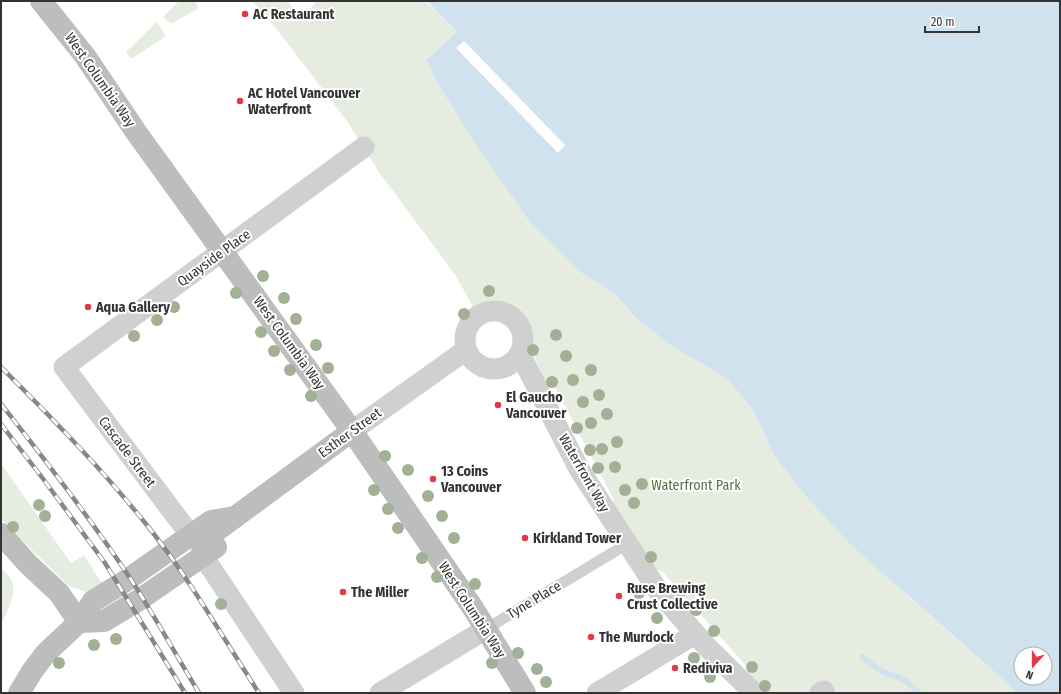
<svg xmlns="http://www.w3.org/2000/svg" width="1061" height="694" font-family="'Fira Sans Condensed',sans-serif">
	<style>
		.green { fill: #e6ecdf }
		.water { fill: #cfe2ee; fill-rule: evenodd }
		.pier { fill: #fff }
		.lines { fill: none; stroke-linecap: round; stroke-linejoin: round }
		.stream { stroke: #cfe2ee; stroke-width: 5.5 }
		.lane { stroke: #d0d0d0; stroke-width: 11 }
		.street { stroke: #d0d0d0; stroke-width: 21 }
		.secondary { stroke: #bdbdbd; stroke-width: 22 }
		.rail-casing { stroke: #888; stroke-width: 4.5 }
		.rail { stroke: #fff; stroke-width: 3; stroke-dasharray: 9; stroke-linecap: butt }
		.tree { fill: #a2b095 }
		.poi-dot { fill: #e63946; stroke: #fff; stroke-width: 1.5 }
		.labels { text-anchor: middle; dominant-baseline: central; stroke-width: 4; stroke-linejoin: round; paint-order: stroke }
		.poi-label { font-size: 14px; font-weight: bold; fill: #333; stroke: #fff; text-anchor: start }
		.street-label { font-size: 14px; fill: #333; stroke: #fff }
		.park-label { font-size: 14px; fill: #56703f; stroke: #fff }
	</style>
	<rect width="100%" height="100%" fill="#fff"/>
	<g class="green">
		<path d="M179 1H194L199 8 171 24 163 17Z"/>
		<path d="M252 1H287L302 16 318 1H426L457 32 426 60 441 89 478 148 529 221 618 297 634 316 670 345 726 378 752 408 774 455 909 597 1008 684 1016 693H767L749 677 746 666 663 572 651 567 613 510 614 500 556 389 546 383 532 351 529 335 524 322 516 312 503 305 490 304 474 309 456 276 379 172 347 121 279 32Z"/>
		<path d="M157 22 166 36 131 59 126 52Z"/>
		<path d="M1 464 71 563 84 555 104 587 86 592 69 586 7 526 1 518Z"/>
		<path d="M1 569C4 572 8 574 10 578 20 591 6 612 1 625Z"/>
	</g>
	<path class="water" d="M427 1H1060V693H1016L1008 684 852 546 807 497 774 455 752 408 726 378 670 345 634 316 618 297 602 285 582 273 529 221 478 148 441 89 426 60 457 32ZM1021 654H1045V678H1021Z"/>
	<path class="pier" d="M464 41 565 145 558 153 456 48Z"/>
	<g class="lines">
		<path class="stream" d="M862 657 881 671 905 680 919 693"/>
		<path class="lane" d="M486 629 627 544"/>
		<g class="street">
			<circle cx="494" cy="340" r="29"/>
			<path d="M520 354 579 469 659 592 707 647 754 693"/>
			<path d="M352 431 466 350"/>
			<path d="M191 536 64 367 364 147"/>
			<path d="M203 556 294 693"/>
			<path d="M380 693 486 629"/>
			<path d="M597 693 695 634"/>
			<path d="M820 693 824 691"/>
		</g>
		<g class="secondary">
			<path d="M41 1 85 56 136 132 352 431 473 608 525 693"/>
			<path d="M1 534 28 564 59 593 79 622"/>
			<path d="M203 556 202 545 208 537 352 431"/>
			<path d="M79 622 104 621 139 600 216 547"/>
			<path d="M19 693 33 670 46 653 79 622 93 601 124 582 211 521 235 517"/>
		</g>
		<defs>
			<g id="rail">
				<path d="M1 367C53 419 104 471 150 529 191 581 223 638 259 693"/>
				<path d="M1 404C46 461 90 518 130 578 154 615 176 655 199 693"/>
				<path d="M1 424 41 476 105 563 185 693"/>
			</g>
		</defs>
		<use href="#rail" class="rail-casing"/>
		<use href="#rail" class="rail"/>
	</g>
	<g class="tree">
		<circle cx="263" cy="276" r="6"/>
		<circle cx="489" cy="291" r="6"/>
		<circle cx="236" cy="293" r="6"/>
		<circle cx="284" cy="298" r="6"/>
		<circle cx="174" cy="307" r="6"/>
		<circle cx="464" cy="314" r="6"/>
		<circle cx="296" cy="319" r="6"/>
		<circle cx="157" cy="320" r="6"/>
		<circle cx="261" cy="332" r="6"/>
		<circle cx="556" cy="335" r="6"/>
		<circle cx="134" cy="336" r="6"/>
		<circle cx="316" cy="345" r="6"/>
		<circle cx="533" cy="350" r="6"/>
		<circle cx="274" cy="351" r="6"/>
		<circle cx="566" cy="356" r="6"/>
		<circle cx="328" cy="368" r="6"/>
		<circle cx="290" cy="370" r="6"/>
		<circle cx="591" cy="370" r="6"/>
		<circle cx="573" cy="380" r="6"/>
		<circle cx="552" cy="382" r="6"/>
		<circle cx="599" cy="395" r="6"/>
		<circle cx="311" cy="396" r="6"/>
		<circle cx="583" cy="402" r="6"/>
		<circle cx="607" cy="414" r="6"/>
		<circle cx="591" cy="423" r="6"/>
		<circle cx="577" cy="428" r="6"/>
		<circle cx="617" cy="442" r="6"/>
		<circle cx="602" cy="449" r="6"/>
		<circle cx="590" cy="450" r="6"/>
		<circle cx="385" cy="456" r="6"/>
		<circle cx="615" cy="467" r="6"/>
		<circle cx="598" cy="468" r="6"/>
		<circle cx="408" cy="470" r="6"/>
		<circle cx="642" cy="484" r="6"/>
		<circle cx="374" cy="490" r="6"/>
		<circle cx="625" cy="490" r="6"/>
		<circle cx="428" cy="496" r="6"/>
		<circle cx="634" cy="503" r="6"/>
		<circle cx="39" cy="505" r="6"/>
		<circle cx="388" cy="509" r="6"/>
		<circle cx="45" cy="516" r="6"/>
		<circle cx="442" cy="516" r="6"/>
		<circle cx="13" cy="527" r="6"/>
		<circle cx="398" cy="528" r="6"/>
		<circle cx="454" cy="538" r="6"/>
		<circle cx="651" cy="557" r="6"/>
		<circle cx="422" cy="558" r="6"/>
		<circle cx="437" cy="577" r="6"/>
		<circle cx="475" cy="584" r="6"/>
		<circle cx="681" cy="591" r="6"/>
		<circle cx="639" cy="593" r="6"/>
		<circle cx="221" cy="604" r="6"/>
		<circle cx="696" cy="610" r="6"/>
		<circle cx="657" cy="618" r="6"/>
		<circle cx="714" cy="631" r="6"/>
		<circle cx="116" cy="639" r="6"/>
		<circle cx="94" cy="645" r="6"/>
		<circle cx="518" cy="653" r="6"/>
		<circle cx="694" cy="658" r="6"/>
		<circle cx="59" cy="663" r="6"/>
		<circle cx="492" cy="663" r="6"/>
		<circle cx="752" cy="667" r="6"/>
		<circle cx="537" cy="669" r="6"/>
		<circle cx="710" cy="677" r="6"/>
		<circle cx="546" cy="682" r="6"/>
		<circle cx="765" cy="686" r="6"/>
	</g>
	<g class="poi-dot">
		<circle cx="245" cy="14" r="4"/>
		<circle cx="240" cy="101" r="4"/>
		<circle cx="88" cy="307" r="4"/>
		<circle cx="498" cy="405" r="4"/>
		<circle cx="433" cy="479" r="4"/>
		<circle cx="525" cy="538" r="4"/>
		<circle cx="343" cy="592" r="4"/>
		<circle cx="619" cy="596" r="4"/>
		<circle cx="591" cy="637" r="4"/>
		<circle cx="675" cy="668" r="4"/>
	</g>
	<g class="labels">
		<g class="poi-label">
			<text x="253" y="14">AC Restaurant</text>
			<text x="248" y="93">AC Hotel Vancouver<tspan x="248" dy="16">Waterfront</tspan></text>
			<text x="96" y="307">Aqua Gallery</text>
			<text x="506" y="397">El Gaucho<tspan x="506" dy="16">Vancouver</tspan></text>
			<text x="441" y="471">13 Coins<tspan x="441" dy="16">Vancouver</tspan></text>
			<text x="533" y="538">Kirkland Tower</text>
			<text x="627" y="588">Ruse Brewing<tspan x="627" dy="16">Crust Collective</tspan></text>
			<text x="351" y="592">The Miller</text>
			<text x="599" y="637">The Murdock</text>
			<text x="683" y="668">Rediviva</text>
		</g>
		<g class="street-label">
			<text transform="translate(100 80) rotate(55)">West Columbia Way</text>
			<text transform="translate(214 258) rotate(-36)">Quayside Place</text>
			<text transform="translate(289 343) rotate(54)">West Columbia Way</text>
			<text transform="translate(350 433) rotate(-36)">Esther Street</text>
			<text transform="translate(127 452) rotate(53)">Cascade Street</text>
			<text transform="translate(584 473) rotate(60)">Waterfront Way</text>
			<text transform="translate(534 600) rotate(-31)">Tyne Place</text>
			<text transform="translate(472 610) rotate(57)">West Columbia Way</text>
		</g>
		<g class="park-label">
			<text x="696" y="485">Waterfront Park</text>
		</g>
	</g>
	<rect width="1061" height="694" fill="none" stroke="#333333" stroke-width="4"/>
	<g transform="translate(1033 666) rotate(201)"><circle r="19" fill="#ffffff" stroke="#adadad"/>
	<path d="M0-3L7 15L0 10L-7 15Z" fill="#e63946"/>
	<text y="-6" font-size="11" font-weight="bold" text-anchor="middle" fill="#333333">N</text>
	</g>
	<path d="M925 26v6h54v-6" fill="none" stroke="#333333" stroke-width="2"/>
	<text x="931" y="26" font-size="12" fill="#333333" stroke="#ffffff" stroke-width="3" paint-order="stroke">20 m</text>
</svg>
